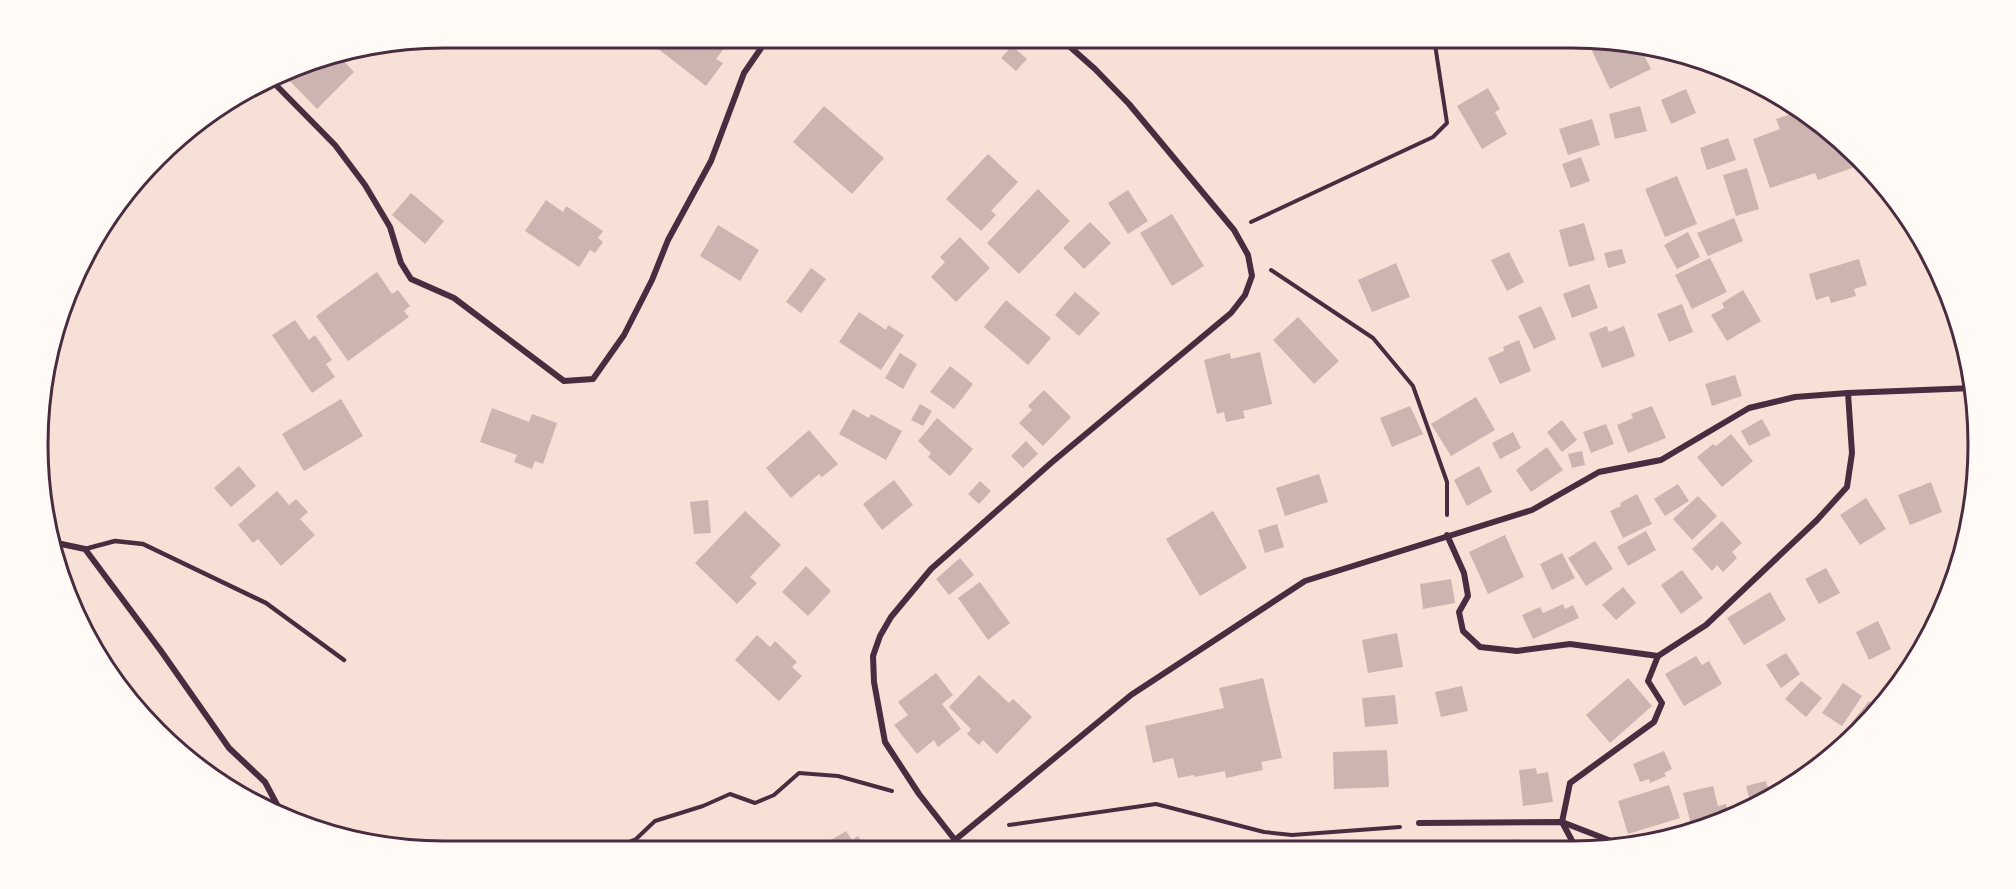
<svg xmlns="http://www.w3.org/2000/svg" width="2016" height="889" font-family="'Space Grotesk',sans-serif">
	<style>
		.building { fill: #ccb4b1 }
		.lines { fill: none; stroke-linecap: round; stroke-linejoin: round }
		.path { stroke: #4a2c40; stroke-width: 4 }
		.service { stroke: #4a2c40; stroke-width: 4.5 }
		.minor { stroke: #4a2c40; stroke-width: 6 }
		.rim { fill: none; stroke: #4a2c40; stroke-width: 3 }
	</style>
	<rect width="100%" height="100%" fill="#f7e1d7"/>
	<g class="building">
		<path d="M658 38H732L716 59 723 63 706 86 653 45Z"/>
		<path d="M1587 40 1641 49 1651 69 1610 89Z"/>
		<path d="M1012 46 1027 59 1016 71 1001 58Z"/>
		<path d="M338 55 354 72 317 109 282 73 313 59Z"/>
		<path d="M1488 88 1500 109 1495 112 1507 134 1482 149 1457 106Z"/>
		<path d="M1686 89 1696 113 1671 124 1661 100Z"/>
		<path d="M824 106 884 158 852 194 793 142Z"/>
		<path d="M1640 106 1647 131 1615 139 1609 114Z"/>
		<path d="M1801 111 1840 139 1858 158 1852 160 1855 167 1818 180 1815 173 1770 188 1753 139 1780 129 1776 119Z"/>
		<path d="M1592 119 1600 145 1568 155 1559 129Z"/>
		<path d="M1728 138 1736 160 1707 170 1700 148Z"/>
		<path d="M988 154 1018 182 991 211 996 215 981 231 946 199Z"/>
		<path d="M1581 157 1590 181 1571 188 1562 164Z"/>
		<path d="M1747 168 1759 209 1736 216 1723 175Z"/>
		<path d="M1677 176 1697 224 1665 237 1645 189Z"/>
		<path d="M1038 189 1070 221 1019 274 987 243Z"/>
		<path d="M1128 190 1148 221 1128 234 1108 203Z"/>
		<path d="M411 193 444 221 425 244 392 215Z"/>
		<path d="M546 200 563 212 566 206 603 231 598 238 603 242 595 253 590 250 579 267 525 231Z"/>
		<path d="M1172 214 1204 266 1172 286 1140 233Z"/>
		<path d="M1734 218 1743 241 1708 256 1697 233Z"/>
		<path d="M1090 222 1111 243 1084 269 1063 248Z"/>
		<path d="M1584 223 1595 260 1569 267 1559 230Z"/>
		<path d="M718 225 759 250 740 281 700 256Z"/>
		<path d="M1688 232 1700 257 1677 269 1664 245Z"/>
		<path d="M960 237 990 268 956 302 931 277 945 262 940 257Z"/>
		<path d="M1622 249 1626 263 1608 268 1604 253Z"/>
		<path d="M1509 252 1524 282 1507 291 1491 260Z"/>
		<path d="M1710 258 1727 292 1692 309 1675 275Z"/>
		<path d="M1859 259 1867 285 1854 289 1856 296 1831 303 1829 296 1816 300 1809 274Z"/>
		<path d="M1396 263 1410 297 1372 312 1358 280Z"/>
		<path d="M811 268 826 279 801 313 786 302Z"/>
		<path d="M377 272 392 294 398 290 410 306 404 311 409 317 348 361 316 316Z"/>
		<path d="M1589 284 1598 308 1572 318 1563 294Z"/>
		<path d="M1743 290 1761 321 1727 341 1711 315 1724 308 1722 303Z"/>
		<path d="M1075 292 1100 313 1079 336 1055 315Z"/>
		<path d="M1006 300 1051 338 1028 365 984 327Z"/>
		<path d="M1682 304 1693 332 1669 342 1657 314Z"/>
		<path d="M1541 306 1556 339 1534 349 1518 316Z"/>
		<path d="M859 312 886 330 888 325 904 335 881 370 839 342Z"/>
		<path d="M1298 317 1339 361 1314 384 1273 340Z"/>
		<path d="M295 320 309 340 315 335 332 360 326 364 335 377 312 393 272 335Z"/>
		<path d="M1607 326 1609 332 1624 326 1635 356 1602 368 1589 333Z"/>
		<path d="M1519 340 1531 371 1500 384 1488 358 1504 351 1503 347Z"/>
		<path d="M1260 352 1272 404 1243 411 1245 418 1226 422 1224 412 1217 414 1204 360 1230 353 1231 359Z"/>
		<path d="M900 353 917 364 903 389 885 378Z"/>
		<path d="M950 366 973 384 954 409 930 392Z"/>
		<path d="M1735 375 1742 396 1712 406 1705 384Z"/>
		<path d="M1044 390 1071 417 1043 446 1019 423 1032 410 1028 406Z"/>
		<path d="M1476 397 1495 430 1451 456 1431 424Z"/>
		<path d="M341 399 363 436 304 471 282 434Z"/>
		<path d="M920 404 932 411 923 426 911 420Z"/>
		<path d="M1410 406 1423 434 1392 447 1380 418Z"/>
		<path d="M1652 406 1666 438 1628 453 1617 425 1633 418 1631 414Z"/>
		<path d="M492 408 529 422 532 414 557 423 543 464 535 461 532 469 514 462 517 455 480 442Z"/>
		<path d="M853 409 869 418 871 414 902 431 886 460 839 434Z"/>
		<path d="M937 418 973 449 950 476 928 457 931 453 918 441Z"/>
		<path d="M1762 419 1771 435 1749 446 1741 431Z"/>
		<path d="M1562 420 1577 440 1562 452 1547 432Z"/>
		<path d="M1606 424 1614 444 1591 453 1583 432Z"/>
		<path d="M809 430 838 464 822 477 819 474 791 498 766 468Z"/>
		<path d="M1513 432 1521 448 1500 459 1492 443Z"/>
		<path d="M1731 434 1753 461 1722 487 1697 457 1713 444 1716 446Z"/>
		<path d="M1026 441 1038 454 1023 468 1011 456Z"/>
		<path d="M1547 447 1563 470 1531 492 1516 470Z"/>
		<path d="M1582 451 1585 465 1572 468 1568 454Z"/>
		<path d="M239 466 256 486 231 507 214 488Z"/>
		<path d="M1479 466 1492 492 1467 506 1454 480Z"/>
		<path d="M1319 474 1328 502 1285 516 1276 488Z"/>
		<path d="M894 480 913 505 882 530 863 504Z"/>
		<path d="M980 481 991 491 979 504 968 494Z"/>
		<path d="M1931 482 1942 512 1910 525 1898 495Z"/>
		<path d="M1678 484 1689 501 1665 516 1654 499Z"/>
		<path d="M277 491 289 505 296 499 308 512 300 519 315 535 281 566 258 539 253 543 238 525Z"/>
		<path d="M1637 494 1652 524 1623 538 1610 511 1621 506 1620 503Z"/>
		<path d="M1698 496 1717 516 1692 540 1673 519Z"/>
		<path d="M1866 498 1886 529 1860 545 1840 515Z"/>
		<path d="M708 500 711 533 694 534 690 502Z"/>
		<path d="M745 511 781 545 750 577 757 583 737 604 695 563Z"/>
		<path d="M1213 511 1247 568 1200 596 1166 539Z"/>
		<path d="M1722 521 1742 543 1732 552 1737 558 1723 572 1717 565 1712 571 1692 549Z"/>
		<path d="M1277 524 1284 547 1265 553 1258 530Z"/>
		<path d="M1646 531 1656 550 1628 566 1617 547Z"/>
		<path d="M1505 535 1524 577 1488 594 1469 552Z"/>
		<path d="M1595 541 1613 569 1586 586 1568 558Z"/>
		<path d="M1562 553 1575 578 1552 590 1540 564Z"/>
		<path d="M960 558 974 575 949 595 936 579Z"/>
		<path d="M806 566 831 591 808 616 782 592Z"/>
		<path d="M1826 568 1840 593 1819 604 1805 579Z"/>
		<path d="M1682 570 1703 598 1681 614 1661 585Z"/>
		<path d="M1451 579 1455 603 1423 609 1420 584Z"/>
		<path d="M980 582 1010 623 988 640 958 598Z"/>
		<path d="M1623 587 1636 603 1616 620 1602 605Z"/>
		<path d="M1770 592 1786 620 1744 645 1727 618Z"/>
		<path d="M1563 604 1565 609 1573 605 1579 618 1533 639 1522 615 1540 607 1543 613Z"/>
		<path d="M1878 621 1891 649 1869 660 1856 632Z"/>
		<path d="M1397 633 1403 667 1368 673 1362 640Z"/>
		<path d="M757 635 770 647 775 641 797 662 792 667 802 676 779 701 735 660Z"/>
		<path d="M1786 653 1800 674 1781 688 1766 665Z"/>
		<path d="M1696 656 1702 665 1709 661 1722 684 1684 706 1665 674Z"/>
		<path d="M936 673 953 695 942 704 961 729 938 747 934 740 917 754 894 725 908 715 898 702Z"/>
		<path d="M979 675 1009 703 1013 699 1032 717 997 754 983 740 979 745 967 734 971 729 949 707Z"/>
		<path d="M1263 678 1282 758 1261 762 1263 770 1226 778 1225 771 1195 777 1194 775 1178 778 1173 758 1153 763 1145 726 1224 708 1219 688Z"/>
		<path d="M1628 678 1652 706 1610 743 1586 715Z"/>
		<path d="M1801 681 1822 698 1806 717 1785 699Z"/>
		<path d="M1843 683 1862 696 1842 726 1822 713Z"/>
		<path d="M1462 686 1468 711 1441 717 1435 692Z"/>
		<path d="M1395 695 1398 724 1365 727 1362 698Z"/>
		<path d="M1869 701 1877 708 1858 729 1851 723Z"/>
		<path d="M1846 731 1853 736 1837 753 1831 748Z"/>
		<path d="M1387 750 1389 787 1334 789 1333 752Z"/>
		<path d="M1664 751 1672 769 1664 773 1666 776 1650 783 1649 779 1640 782 1633 764Z"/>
		<path d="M1536 768 1537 774 1548 772 1553 802 1523 806 1519 770Z"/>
		<path d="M1766 781 1768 788 1781 784 1782 789 1752 809 1746 786Z"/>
		<path d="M1669 785 1680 818 1628 834 1618 801Z"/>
		<path d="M1713 786 1718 806 1726 804 1729 816 1692 828 1683 793Z"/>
		<path d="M846 831 852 840 858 836 867 850H820L818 848Z"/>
		<path d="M1519 839 1520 848H1470V847Z"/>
	</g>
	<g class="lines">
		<g class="path">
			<path d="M1251 222 1433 137 1447 123 1434 38"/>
			<path d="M1271 270 1373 338 1413 386 1447 482V515"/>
			<path d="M1009 825 1156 804 1264 832 1292 835 1400 827"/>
			<path d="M608 851 636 839 655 821 703 806 730 794 755 803 774 795 799 773 838 776 892 791"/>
		</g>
		<path class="service" d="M85 549 115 541 143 544 266 603 344 660"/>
		<g class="minor">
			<path d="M270 79 335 145 365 185 390 227 401 263 411 279 454 298 564 381 593 379 624 335 652 280 668 240 711 161 744 73 768 38"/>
			<path d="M1447 535 1464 573 1468 596 1459 612 1463 631 1480 647 1517 651 1570 644 1658 656"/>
			<path d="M52 542 85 549 161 651 229 748 265 782 283 816"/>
			<path d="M1419 823 1562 822 1624 846H1631"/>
			<path d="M955 840 1131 695 1305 581 1532 510 1599 472 1661 460 1749 408 1795 397 1848 393 1973 388"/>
			<path d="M1576 848 1562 822 1570 783 1654 722 1662 703 1648 681 1658 656 1706 625 1817 520 1847 487 1852 453 1848 393"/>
			<path d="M959 850 955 840 919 794 885 742 874 682 873 656 880 636 891 617 931 569 1051 463 1231 313 1245 295 1252 276 1248 255 1234 230 1129 104 1095 69 1060 38"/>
		</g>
	</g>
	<path d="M0 0H2016V889H0ZM444 48H1572A396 396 0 0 1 1968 444V445A396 396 0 0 1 1572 841H444A396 396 0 0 1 48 445V444A396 396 0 0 1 444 48Z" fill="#fffaf5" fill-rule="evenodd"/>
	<path class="rim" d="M444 48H1572A396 396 0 0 1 1968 444V445A396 396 0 0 1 1572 841H444A396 396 0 0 1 48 445V444A396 396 0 0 1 444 48Z"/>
</svg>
